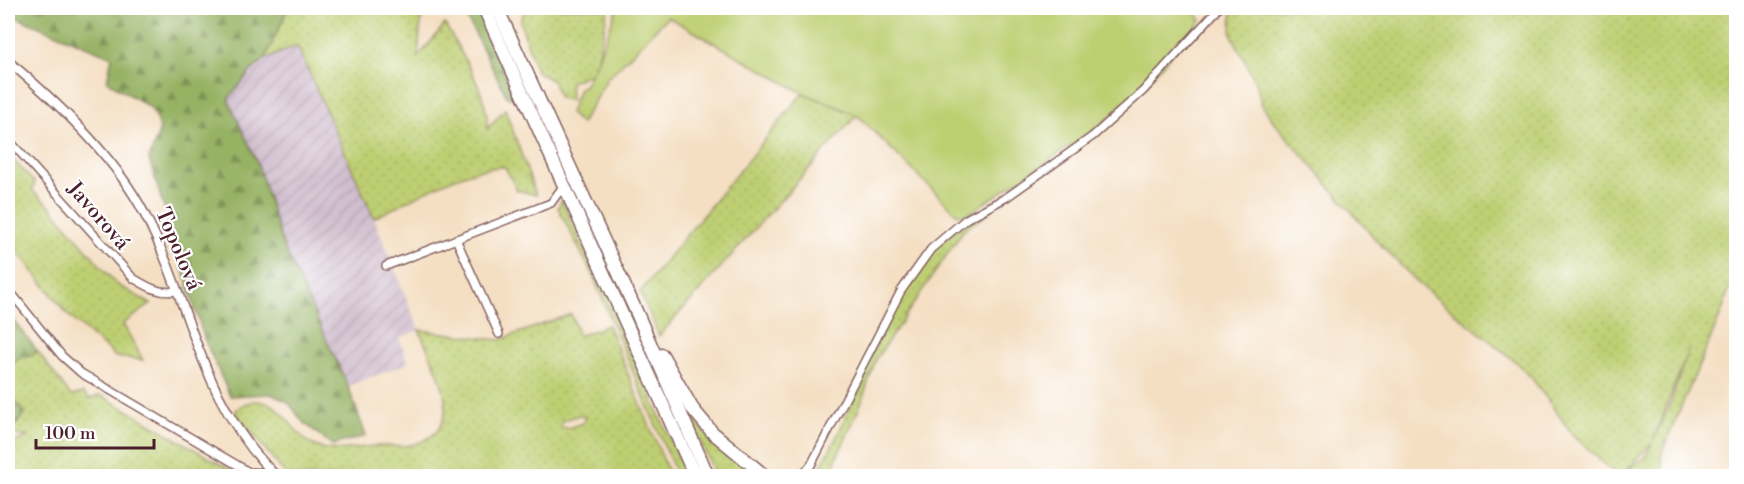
<svg xmlns="http://www.w3.org/2000/svg" width="1744" height="484" font-family="'Libre Bodoni',serif">
	<style>
		.industrial { fill: url(#industrial-furrows) }
		.grass { fill: url(#grass-dots); stroke: #84774e; stroke-width: 1.5; fill-rule: evenodd }
		.forest { fill: url(#forest-firs); stroke: #706848; stroke-width: 1.5 }
		.garden { fill: #becf72; stroke: #84774e; stroke-width: 1.5 }
		.lines { fill: none; stroke-linecap: round; stroke-linejoin: round }
		.minor-casing { stroke: #866260; stroke-width: 10 }
		.tertiary-casing { stroke: #866260; stroke-width: 11 }
		.trunk-casing { stroke: #866260; stroke-width: 15 }
		.minor { stroke: #fff; stroke-width: 7 }
		.tertiary { stroke: #fff; stroke-width: 8 }
		.trunk { stroke: #fff; stroke-width: 12 }
		.labels { text-anchor: middle; dominant-baseline: central; stroke-width: 4.5; stroke-linejoin: round; paint-order: stroke }
		.street-label { font-size: 21px; fill: #4a1f2b; stroke: #fff }
	</style>
	<defs>
		<pattern id="industrial-furrows" width="10" height="10" patternUnits="userSpaceOnUse" patternTransform="scale(1.5)"><rect width="10" height="10" fill="#d0bdcd"/><path d="M-1 1l2-2M0 10L10 0M9 11l2-2" fill="none" stroke="#b4a2b0"/></pattern>
		<pattern id="grass-dots" width="8" height="8" patternUnits="userSpaceOnUse" patternTransform="scale(1.5)"><rect width="8" height="8" fill="#becf72"/><path d="M2 2h.1M6 6h.1" fill="none" stroke="#a5b163" stroke-width="1.8" stroke-linecap="round"/></pattern>
		<pattern id="forest-firs" width="22" height="20" patternUnits="userSpaceOnUse" patternTransform="scale(1.5)"><rect width="22" height="20" fill="#96b264"/><path d="M5 1l3.5 6h-7zM16 11l3.5 6h-7z" fill="#7c9053"/></pattern>
	</defs>
	<rect width="100%" height="100%" fill="#fff"/>
	<filter id="ink" filterUnits="userSpaceOnUse"><feTurbulence type="fractalNoise" baseFrequency=".0167" numOctaves="2"/><feDisplacementMap in="SourceGraphic" scale="12" xChannelSelector="R" yChannelSelector="G"/><feConvolveMatrix kernelMatrix="1 2 1 2 8 2 1 2 1" color-interpolation-filters="sRGB"/></filter>
	<filter id="wash" filterUnits="userSpaceOnUse"><feTurbulence type="fractalNoise" baseFrequency=".008" numOctaves="4" result="noise"/><feDisplacementMap in="SourceGraphic" scale="24" xChannelSelector="R" yChannelSelector="G"/><feGaussianBlur stdDeviation="1.35" result="paint"/><feColorMatrix in="noise" values="0 0 0 0 0 0 0 0 0 0 0 0 0 0 0 0 0 1.4 0 .05"/><feComposite in="paint" operator="in"/></filter>
	<g filter="url(#wash)">
		<rect width="100%" height="100%" fill="#f4dfc3"/>
		<path class="industrial" d="M297 46 374 218 419 330 399 338 408 363 348 386 283 245 257 162 228 99 251 71 265 59Z"/>
		<g class="grass">
			<path d="M288 8H422L418 57 445 24C460 51 491 98 487 129L505 109 536 195 517 190 505 167C464 166 410 201 374 218L297 46 265 59Z"/>
			<path d="M526 8H608L598 59 590 74 570 82 571 100 559 98 553 81 536 71 520 21Z"/>
			<path d="M1235 8H1736V268L1721 314 1662 452 1663 476H1622L1625 472 1618 475 1612 471 1573 435 1531 377 1517 363 1419 284 1376 240 1273 121 1262 105 1256 83 1231 33 1232 12ZM1689 348 1670 404 1654 439V438ZM1652 443 1646 457 1627 470Z"/>
			<path d="M803 93 857 115 659 336 640 292Z"/>
			<path d="M14 161 35 183 32 190 50 206 116 284 151 304 123 324 143 360 116 357 68 315 8 240V164Z"/>
			<path d="M562 200 687 476H677L590 270 558 208Z"/>
			<path d="M990 212 963 231 876 359 859 409 832 468 826 476H815C823 462 832 447 839 432 873 359 905 240 990 212Z"/>
			<path d="M571 314 579 336 608 325 670 476H287L235 412C243 401 255 399 267 403 285 409 294 434 311 444 328 454 355 448 374 446 386 445 400 448 411 445 474 429 434 366 419 330L499 340ZM579 415 585 416 583 423 568 428 561 427 562 421Z"/>
			<path d="M38 352 71 396 83 393 90 399 101 395 241 476H116L107 469 109 476H8V445L29 436 8 435 25 413 8 393V363Z"/>
			<path d="M688 415 713 441 754 476H716Z"/>
		</g>
		<g class="forest">
			<path d="M8 8H288L265 59 251 71 228 99 257 162 283 245 348 386 366 436 332 445 303 422 288 402 271 394 230 396 205 341 149 159 160 129 151 108 107 81 112 57 8 14Z"/>
			<path d="M462 8H478L515 99 507 97Z"/>
			<path d="M8 313 38 352 8 363Z"/>
			<path d="M8 393 25 414 8 432Z"/>
		</g>
		<path class="garden" d="M617 8H1192L1201 20 1152 77 1096 129 968 214 958 215 857 115 803 93 668 17 607 79 581 124 570 113 579 88 584 86 598 59Z"/>
	</g>
	<g filter="url(#ink)">
		<g class="lines">
			<defs>
				<g id="minor">
					<path d="M8 139 133 278C148 287 159 294 176 291"/>
					<path d="M456 239 499 334"/>
					<path d="M386 266 551 203 564 185"/>
					<path d="M8 289 62 356 81 373 249 472 272 473"/>
					<path d="M802 476 811 465 901 291 931 249 966 219 1007 197 1093 136 1143 91 1219 8"/>
				</g>
				<path id="tertiary" d="M8 61C56 101 115 157 144 213 193 306 197 397 276 476"/>
				<g id="trunk">
					<path d="M484 8 695 476"/>
					<path d="M497 8 636 311 708 476"/>
					<path d="M662 355 692 408 712 432 765 476"/>
				</g>
			</defs>
			<use href="#minor" class="minor-casing"/>
			<use href="#tertiary" class="tertiary-casing"/>
			<use href="#trunk" class="trunk-casing"/>
			<use href="#minor" class="minor"/>
			<use href="#tertiary" class="tertiary"/>
			<use href="#trunk" class="trunk"/>
		</g>
	</g>
	<g class="labels">
		<g class="street-label">
			<text transform="translate(98 216) rotate(49)">Javorová</text>
			<text transform="translate(178 249) rotate(67)">Topolová</text>
		</g>
	</g>
	<rect width="1744" height="484" fill="none" stroke="#fff" stroke-width="30"/>
	<path d="M36 439v9h118v-9" fill="none" stroke="#4a1f2b" stroke-width="3"/>
	<text x="45" y="439" font-size="18" fill="#4a1f2b" stroke="#ffffff" stroke-width="4.5" paint-order="stroke">100 m</text>
</svg>
